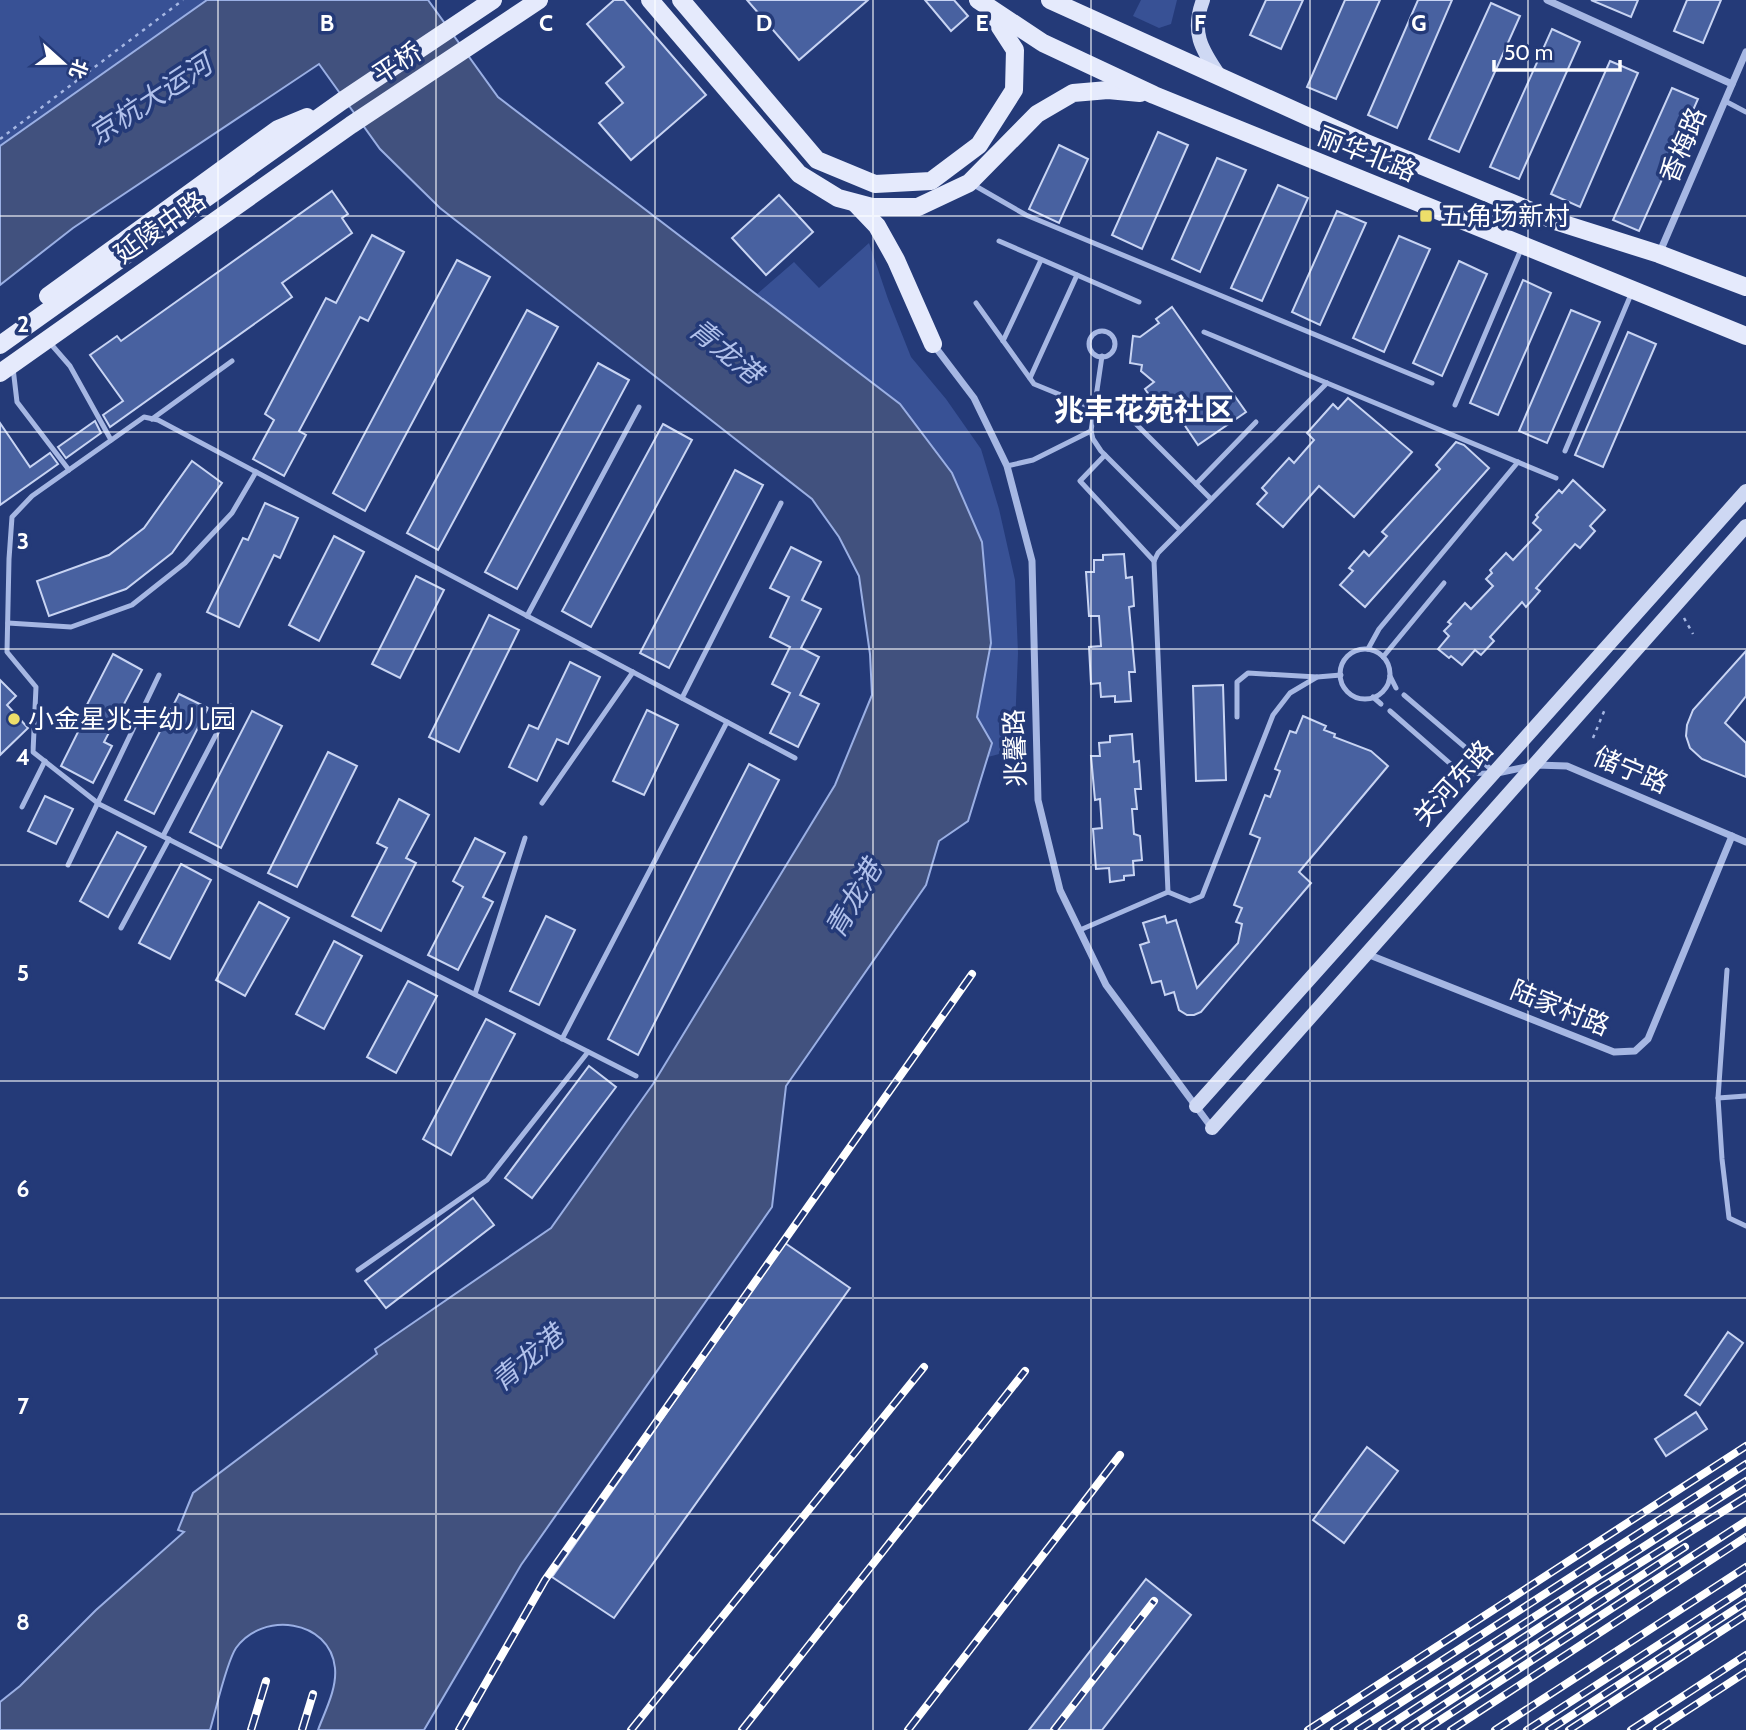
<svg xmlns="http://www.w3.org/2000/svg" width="1746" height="1730" font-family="Cabin,'Noto Sans SC',sans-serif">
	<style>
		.green { fill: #385195 }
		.water { fill: #41517e; stroke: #9aafe4; stroke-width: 2 }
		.building { fill: #4861a0; stroke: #c8d4f3; stroke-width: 2 }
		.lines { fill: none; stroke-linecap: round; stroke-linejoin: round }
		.path { stroke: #a6b7e3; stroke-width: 2.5; stroke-dasharray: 3.5 5; stroke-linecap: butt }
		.lane { stroke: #a6b7e3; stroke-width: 5 }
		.street { stroke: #a6b7e3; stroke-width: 7 }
		.secondary { stroke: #ced8f3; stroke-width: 14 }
		.primary { stroke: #e5eafc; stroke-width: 18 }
		.rail-casing { stroke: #fff; stroke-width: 8 }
		.rail { stroke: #243a78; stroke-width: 5; stroke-dasharray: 16; stroke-linecap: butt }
		.grid { fill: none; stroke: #fff; stroke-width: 2; stroke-opacity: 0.55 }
		.poi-dot { fill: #edde6a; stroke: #243a78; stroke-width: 2.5 }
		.labels { text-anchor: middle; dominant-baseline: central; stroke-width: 7; stroke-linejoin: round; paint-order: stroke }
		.street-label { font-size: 26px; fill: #fff; stroke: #243a78 }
		.poi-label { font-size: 26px; fill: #fff; stroke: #243a78; text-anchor: start }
		.water-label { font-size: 28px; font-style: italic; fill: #b1c1eb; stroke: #243a78 }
		.quarter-label { font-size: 30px; font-weight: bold; fill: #fff; stroke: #243a78 }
		.grid-label { font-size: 23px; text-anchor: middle; font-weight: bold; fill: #fff; stroke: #243a78; stroke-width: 7; stroke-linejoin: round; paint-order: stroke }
	</style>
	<rect width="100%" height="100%" fill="#243a78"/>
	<g class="green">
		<path d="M0 0H207L0 146Z"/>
		<path d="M1141 0H1177L1171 24 1159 28 1133 16Z"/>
		<path d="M869 243 888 299 911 357 946 399 981 449 999 509 1015 580 1018 653 1014 750 988 757 992 743 977 717 990 648 757 294 794 262 819 288Z"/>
	</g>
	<path class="water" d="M207 0H428L498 97 900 404 952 473 982 542 991 643 977 717 992 743 968 821 939 841 926 885 786 1086 772 1207 521 1565 424 1730H318C325 1711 337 1689 335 1668 330 1619 262 1611 236 1648 226 1663 216 1710 210 1730H0V1702L20 1686 96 1610 184 1532 178 1530 193 1493 377 1354 375 1349 551 1228 653 1084 835 785 872 695 870 654 859 576 839 537 812 499 440 208 380 149 319 64 73 228 0 285V146Z"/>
	<g class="building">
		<path d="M614 0H624L706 95 631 160 599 123 623 103 606 83 624 67 587 24Z"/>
		<path d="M747 0H868L799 60Z"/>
		<path d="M925 0H954L968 16 951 31Z"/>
		<path d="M1266 0H1303L1281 49 1250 35Z"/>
		<path d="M1345 0H1380L1336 99 1307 87Z"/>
		<path d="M1418 0H1452L1397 128 1368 115Z"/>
		<path d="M1591 0H1638L1631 17Z"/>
		<path d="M1687 0H1721L1703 43 1674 31Z"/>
		<path d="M1491 3 1520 16 1459 152 1429 139Z"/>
		<path d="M1552 29 1580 42 1519 179 1490 167Z"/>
		<path d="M1610 61 1638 73 1580 207 1551 194Z"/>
		<path d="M1672 88 1698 99 1639 231 1613 220Z"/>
		<path d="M1158 132 1188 145 1142 249 1112 235Z"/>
		<path d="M1059 145 1088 159 1059 223 1029 209Z"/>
		<path d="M1217 158 1246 170 1200 272 1172 259Z"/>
		<path d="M1278 185 1308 198 1262 301 1231 288Z"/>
		<path d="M332 191 348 214 342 218 352 233 282 283 292 297 110 427 103 415 123 401 90 355 117 336 121 341Z"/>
		<path d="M779 195 813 232 766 275 732 238Z"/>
		<path d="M1337 211 1366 223 1320 325 1292 312Z"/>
		<path d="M372 235 404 252 368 321 360 317 299 431 306 435 284 476 253 459 274 420 265 414 326 298 336 303Z"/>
		<path d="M1399 236 1430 249 1384 352 1353 338Z"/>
		<path d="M457 260 490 277 365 511 333 493Z"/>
		<path d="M1459 261 1487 274 1442 376 1413 363Z"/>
		<path d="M1523 280 1551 293 1498 415 1470 403Z"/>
		<path d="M1172 307 1246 412 1198 445 1177 414 1167 421 1145 389 1154 382 1141 371 1142 365 1130 363 1133 336 1140 337 1159 323 1156 319Z"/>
		<path d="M527 310 558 327 438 550 407 533Z"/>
		<path d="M1571 310 1600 322 1547 443 1519 431Z"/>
		<path d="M1628 332 1656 344 1603 467 1575 455Z"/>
		<path d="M598 363 629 380 517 589 485 572Z"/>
		<path d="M1348 398 1412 452 1354 517 1319 486 1283 527 1257 504 1267 493 1262 488 1289 458 1294 463 1314 440 1307 433 1333 404 1338 409Z"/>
		<path d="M95 421 101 433 66 458 58 447Z"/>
		<path d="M0 423 30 467 50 453 58 464 0 505Z"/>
		<path d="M663 424 692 440 591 627 562 611Z"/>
		<path d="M1456 442 1464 445 1489 468 1365 607 1340 585 1353 571 1349 568 1364 551 1369 556 1387 536 1382 532 1440 469 1436 465Z"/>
		<path d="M192 461 222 483 172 553 126 589 49 616 37 581 109 555 144 528Z"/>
		<path d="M735 470 763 485 669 668 640 653Z"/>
		<path d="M1573 480 1605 510 1590 526 1595 531 1580 548 1575 544 1536 588 1540 591 1526 607 1522 602 1490 637 1494 641 1481 655 1475 650 1462 665 1451 656 1449 658 1438 649 1449 636 1444 631 1451 624 1448 622 1465 603 1471 609 1493 586 1486 579 1492 573 1490 570 1506 553 1513 560 1541 530 1533 523 1538 517 1536 515 1559 490 1562 493Z"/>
		<path d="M265 503 298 518 280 558 274 555 239 627 207 612 243 538 248 540Z"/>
		<path d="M334 536 364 552 319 641 289 625Z"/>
		<path d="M791 547 821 562 802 600 821 609 801 648 819 657 800 695 819 704 798 747 770 733 790 693 772 684 790 647 770 637 789 597 770 588Z"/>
		<path d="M1124 554 1126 578 1132 577 1134 606 1129 607 1135 672H1129L1131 701 1115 702V696L1101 697 1100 683 1091 684 1089 647 1101 646 1099 616H1089L1086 572H1094V560H1103V555Z"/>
		<path d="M416 576 444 590 400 678 372 664Z"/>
		<path d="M489 615 519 630 459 752 429 737Z"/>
		<path d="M1746 651V696L1725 723 1746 743V777L1702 759 1690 748 1686 736 1687 725 1693 710Z"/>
		<path d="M113 654 142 670 104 742 112 746 93 783 61 766 79 730 75 728Z"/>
		<path d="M570 662 600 677 568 744 557 739 537 781 509 767 529 725 538 729Z"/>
		<path d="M0 680 16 696 7 705 28 728 0 755Z"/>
		<path d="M1223 685 1226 780 1196 781 1193 686Z"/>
		<path d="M179 694 208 708 154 814 125 800Z"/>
		<path d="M647 710 678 725 644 795 613 781Z"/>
		<path d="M252 711 282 726 221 848 190 832Z"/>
		<path d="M1303 716 1326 726 1324 730 1335 734 1334 737 1371 751 1388 766 1299 872 1311 883 1201 1012 1194 1015H1187L1179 1010 1174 992 1165 995 1161 981 1152 983 1140 945 1149 942 1143 923 1165 916 1167 923 1176 920 1197 988 1238 943 1242 924 1236 922 1242 908 1234 905 1260 838 1250 834 1265 795 1270 797 1280 771 1275 769 1290 731 1296 733Z"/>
		<path d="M1132 734 1134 762 1139 761 1141 789H1135L1137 809H1132L1134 834 1140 836 1142 860 1133 861 1134 875 1124 876V880L1110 882 1109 868 1096 869 1093 829 1102 828 1100 799 1095 800 1091 756H1100L1099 743 1110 742V736Z"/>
		<path d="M328 752 357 766 297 887 268 873Z"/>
		<path d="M749 764 779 780 638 1055 608 1039Z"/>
		<path d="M45 796 73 809 56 844 28 831Z"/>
		<path d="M399 799 429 815 406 858 416 863 381 931 352 916 387 848 377 843Z"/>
		<path d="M117 832 146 847 108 917 80 901Z"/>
		<path d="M475 838 505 853 483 897 493 902 458 970 428 955 463 887 453 881Z"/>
		<path d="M181 864 211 880 170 959 139 943Z"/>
		<path d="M259 902 289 918 245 996 216 980Z"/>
		<path d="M546 916 575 930 539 1005 510 991Z"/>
		<path d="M334 941 362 956 324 1029 296 1014Z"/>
		<path d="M408 981 437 996 396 1073 367 1057Z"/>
		<path d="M486 1019 515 1034 451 1155 423 1139Z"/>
		<path d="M589 1066 616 1087 532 1198 505 1178Z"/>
		<path d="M473 1198 494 1225 386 1308 365 1281Z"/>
		<path d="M785 1243 850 1288 614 1618 552 1577Z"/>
		<path d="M1728 1332 1743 1343 1700 1405 1685 1395Z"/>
		<path d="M1696 1412 1707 1429 1666 1456 1655 1439Z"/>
		<path d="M1367 1447 1398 1471 1344 1543 1313 1520Z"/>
		<path d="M1146 1579 1191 1615 1102 1730H1029Z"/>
	</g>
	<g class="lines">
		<g class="path">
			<path d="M0 139 183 0"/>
			<path d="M1684 618 1693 634"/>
			<path d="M1593 738 1605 709"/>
		</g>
		<g class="lane">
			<path d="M1725 101 1746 112"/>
			<path d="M972 184 1026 215 1432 383"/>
			<path d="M999 241 1139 302"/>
			<path d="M976 303 1034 384 1095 409"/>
			<circle cx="1102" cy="344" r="13"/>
			<path d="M1204 332 1556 478"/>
			<path d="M1003 341 1041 260"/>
			<path d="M50 343 70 366 111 440"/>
			<path d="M1102 356 1091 431 1093 439 1101 451 1180 530"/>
			<path d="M13 368 17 402 69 470"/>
			<path d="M1030 378 1077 275"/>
			<path d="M1455 405 1522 247"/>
			<path d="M1129 417 1211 499"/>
			<path d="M152 419 232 361"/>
			<path d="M1565 451 1632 292"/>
			<path d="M1105 455 1080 481 1154 561"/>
			<path d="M1007 466 1033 460 1091 431"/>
			<path d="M1196 484 1256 422"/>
			<path d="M527 616 639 407"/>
			<path d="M8 623 71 627 132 605 185 563 232 513 256 472"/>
			<path d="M1368 649 1379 629 1518 462"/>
			<circle cx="1365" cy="674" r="25"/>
			<path d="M1383 657 1444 583"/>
			<path d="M1390 676 1396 688"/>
			<path d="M1404 695 1493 771"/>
			<path d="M1373 697 1381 704"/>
			<path d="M682 698 781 503"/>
			<path d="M1390 711 1462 774 1489 773"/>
			<path d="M1237 717V682L1248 673 1317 677"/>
			<path d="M542 803 633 672"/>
			<path d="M22 807 45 761"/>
			<path d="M163 836 231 706"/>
			<path d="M68 865 159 675"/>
			<path d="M1168 892 1154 561 1158 553 1327 383"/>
			<path d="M121 928 169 839"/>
			<path d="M1080 930 1168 892 1190 901 1202 896 1273 715 1290 693 1317 677 1341 675"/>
			<path d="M1727 970 1718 1098 1722 1159 1729 1218 1746 1226"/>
			<path d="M475 994 525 838"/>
			<path d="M562 1039 727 722"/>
			<path d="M636 1076 99 804 33 752 36 687 7 652 9 559 12 517 32 496 144 417 158 420 795 758"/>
			<path d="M1718 1098 1746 1096"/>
			<path d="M358 1270 487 1180 588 1052"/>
		</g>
		<g class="street">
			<path d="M1547 0 1732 84"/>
			<path d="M1659 254 1746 52"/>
			<path d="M933 344 974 398 1007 466 1032 561 1038 800 1060 890 1106 985 1212 1128"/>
			<path d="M1497 773 1536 765 1567 766 1746 842"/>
			<path d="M1367 954 1614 1052 1635 1051 1648 1039 1732 836"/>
		</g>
		<g class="secondary">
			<path d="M1203 0C1191 32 1201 49 1219 75"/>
			<path d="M1196 1106 1746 491"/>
			<path d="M1212 1128 1746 526"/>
		</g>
		<g class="primary">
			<path d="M650 0 799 174 838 198 872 207H918L969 183 1037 114 1073 93 1108 90 1140 93"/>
			<path d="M681 0 817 160 875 184 931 181 979 145 1014 90 1015 50 991 13"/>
			<path d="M978 0 1043 43 1154 95 1746 336"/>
			<path d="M1050 0 1364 142 1558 222 1659 254 1746 287"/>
			<path d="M856 204 877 226 896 260 933 344"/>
			<path d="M48 296 278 129 307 117"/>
			<path d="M0 345 342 101 493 0"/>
			<path d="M0 373 351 125 539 0"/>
		</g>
		<defs>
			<g id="rail">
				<path d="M251 1730 266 1681"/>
				<path d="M302 1730 313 1694"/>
				<path d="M459 1730 545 1580 972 974"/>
				<path d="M631 1730 924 1367"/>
				<path d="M742 1730 1025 1371"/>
				<path d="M908 1730 1120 1455"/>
				<path d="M1054 1730 1154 1601"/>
				<path d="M1308 1730 1746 1446"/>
				<path d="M1334 1730 1746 1464"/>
				<path d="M1358 1730 1746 1481"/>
				<path d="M1382 1730 1592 1593 1746 1497"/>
				<path d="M1405 1730 1685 1547"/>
				<path d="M1425 1730 1746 1521"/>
				<path d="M1451 1730 1746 1537"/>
				<path d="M1495 1730 1746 1567"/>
				<path d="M1527 1730 1746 1588"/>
				<path d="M1549 1730 1746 1602"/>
				<path d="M1569 1730 1746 1615"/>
				<path d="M1631 1730 1746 1655"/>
				<path d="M1657 1730 1746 1672"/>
			</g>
		</defs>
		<use href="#rail" class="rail-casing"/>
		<use href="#rail" class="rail"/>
	</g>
	<path class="grid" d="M218 0V1730M436 0V1730M655 0V1730M873 0V1730M1091 0V1730M1310 0V1730M1528 0V1730M0 216H1746M0 432H1746M0 649H1746M0 865H1746M0 1081H1746M0 1298H1746M0 1514H1746"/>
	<g class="poi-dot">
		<rect x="1419" y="209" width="14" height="14" rx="3.5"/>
		<circle cx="14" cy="719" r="7"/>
	</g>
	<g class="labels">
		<g class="street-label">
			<text transform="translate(397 63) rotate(-33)">平桥</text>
			<text transform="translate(1683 145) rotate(-67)">香梅路</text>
			<text transform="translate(1367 154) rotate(22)">丽华北路</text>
			<text transform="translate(160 227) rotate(-35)">延陵中路</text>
			<text transform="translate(1015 748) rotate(-92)">兆馨路</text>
			<text transform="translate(1631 770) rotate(23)">储宁路</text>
			<text transform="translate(1453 783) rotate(-48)">关河东路</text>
			<text transform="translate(1560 1008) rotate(22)">陆家村路</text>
		</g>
		<g class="poi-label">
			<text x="1440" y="216">五角场新村</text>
			<text x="28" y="719">小金星兆丰幼儿园</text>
		</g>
		<g class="water-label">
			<text transform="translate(150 99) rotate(-33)">京杭大运河</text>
			<text transform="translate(726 351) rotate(39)">青龙港</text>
			<text transform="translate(853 899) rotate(-60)">青龙港</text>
			<text transform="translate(527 1358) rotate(-40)">青龙港</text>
		</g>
		<g class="quarter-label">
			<text x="1144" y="409">兆丰花苑社区</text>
		</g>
	</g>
	<g class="grid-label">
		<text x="327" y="31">B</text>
		<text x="546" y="31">C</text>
		<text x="764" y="31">D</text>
		<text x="982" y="31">E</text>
		<text x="1200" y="31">F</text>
		<text x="1419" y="31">G</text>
		<text x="23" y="332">2</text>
		<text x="23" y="549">3</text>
		<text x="23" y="765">4</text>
		<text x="23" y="981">5</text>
		<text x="23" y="1197">6</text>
		<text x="23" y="1414">7</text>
		<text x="23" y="1630">8</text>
	</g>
	<g transform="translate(63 63) rotate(111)" stroke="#243a78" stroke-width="5" paint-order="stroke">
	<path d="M0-5L12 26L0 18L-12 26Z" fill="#ffffff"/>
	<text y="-10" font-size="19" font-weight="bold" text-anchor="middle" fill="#ffffff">北</text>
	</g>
	<path d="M1494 60v10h126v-10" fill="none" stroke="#ffffff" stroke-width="3.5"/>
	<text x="1504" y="60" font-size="21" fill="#ffffff" stroke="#243a78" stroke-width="5" paint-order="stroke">50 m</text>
</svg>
